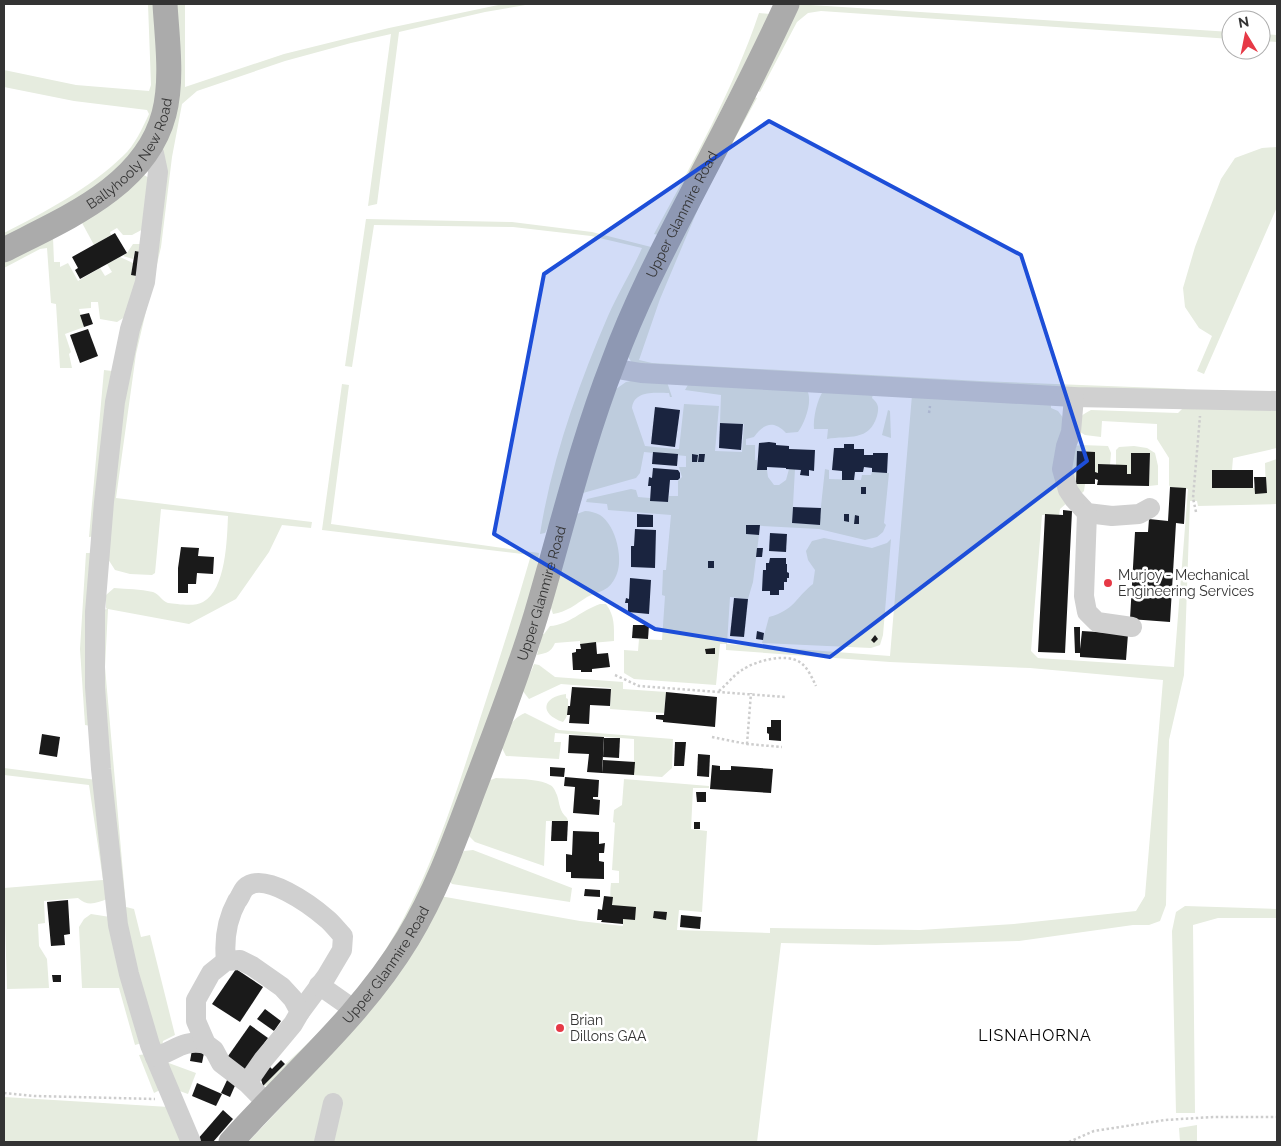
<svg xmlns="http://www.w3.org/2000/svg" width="1281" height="1146" font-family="Raleway,sans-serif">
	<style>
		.green { fill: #e6ecdf }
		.building { fill: #1a1a1a }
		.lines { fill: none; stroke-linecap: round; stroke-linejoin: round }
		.path { stroke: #cdcdcd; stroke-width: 2.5; stroke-dasharray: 2.5 2.5; stroke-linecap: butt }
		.minor { stroke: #d0d0d0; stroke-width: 20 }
		.major { stroke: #ababab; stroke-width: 25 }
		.marked { fill: #1d4ed8; fill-opacity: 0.2; stroke: #1d4ed8; stroke-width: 4; stroke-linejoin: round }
		.poi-dot { fill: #e63946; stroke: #fff; stroke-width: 2 }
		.labels { text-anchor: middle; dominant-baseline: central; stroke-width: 5; stroke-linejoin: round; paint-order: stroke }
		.street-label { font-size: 14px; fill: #333; stroke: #fff }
		.poi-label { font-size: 14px; fill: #333; stroke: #fff; text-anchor: start }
		.quarter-label { font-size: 16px; letter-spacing: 1px; fill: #000; stroke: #fff }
	</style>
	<rect width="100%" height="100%" fill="#fff"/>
	<g class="green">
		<path d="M148 4H156L160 69 156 114 119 173 4 243V233C45 212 89 189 123 156 135 145 142 129 149 114L147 110 74 101 4 87V70L76 85 149 91 151 85Z"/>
		<path d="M173 4H185V87L284 54 389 28 503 4H531L485 12 399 32 377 204 368 206 391 34 351 43 285 61 197 91 182 104 172 157 161 247 136 354 116 498 312 522 311 528 282 525 269 552 236 599 189 624 108 609 105 667 126 907 134 909 141 937 150 935 175 1035 163 1041 162 1047 155 1045 120 907 99 611 107 609 106 608V595L114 588C127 589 140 589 153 592 159 594 162 601 168 603 177 604 195 607 203 602 226 590 227 539 228 516L161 509 155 573 152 575 130 574 115 570 108 559 107 503 162 147Z"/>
		<path d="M795 4 1231 32V39L821 11 808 13 797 22 760 92 754 89Z"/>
		<path d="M759 13 770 14 658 235 654 234C693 162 733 90 759 13Z"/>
		<path d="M1261 34 1277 35V42L1261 41Z"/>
		<path d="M750 95 757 98 703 197 660 299 639 360 652 363 980 381 1186 389 1181 396 632 363 627 355 632 331Z"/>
		<path d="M1277 147V207L1204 374 1197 371 1212 336 1199 328 1185 307 1183 288 1195 247 1221 179 1235 158 1262 148Z"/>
		<path d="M144 175 151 179 149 226 132 235H123L117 228 110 232 111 235 94 245 81 221Z"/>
		<path d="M366 219 512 222 592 232 655 248 552 519 545 533 540 534C552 458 578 386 608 316 618 293 632 271 642 248L591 236 513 227 374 225 352 367 345 366Z"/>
		<path d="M53 237 54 262H60V267L68 263 78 281 100 268 105 276 112 272 107 264 120 257 133 263 131 275 142 277 128 315 117 322 100 319 98 302H91V308L79 309 84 327 65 334 71 352 69 354 72 368H60L56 304 51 303 47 248 40 249 4 268V259Z"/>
		<path d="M133 244H140V252L135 251 133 259 123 256 127 253Z"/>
		<path d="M104 370 112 371 97 536 89 537Z"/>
		<path d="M640 379 667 382 672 397H670L669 393C656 393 634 390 632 408L645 446 675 449H679L684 404 719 406 715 451 742 452 744 424 720 423 721 395 685 390 689 383 807 390C813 401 805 422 798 432L786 433C774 420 764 423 754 437L746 439V445H755V460H757V470H767L768 477 774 485H779L786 480 789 469H795L792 523 819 525 825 469 829 470V479L861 480 862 475H871L872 472 889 473 884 523 886 525 883 532 877 537 865 540 819 529 746 525V534L759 535 753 582 748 599 730 597 727 644 890 656 912 395 1051 404V408L1058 411 1064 419 1068 502 1060 509 1059 515H1042L1031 651 1038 658 1174 667 1188 489 1170 487 1169 485V458L1157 439V424L1102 421 1101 437 1085 435 1080 432C1079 418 1079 416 1091 410L1178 413 1183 408 1277 406V448L1233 458 1232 470 1212 488H1255L1266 493 1265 463 1277 459V504L1198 506 1197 501H1190L1184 675 1169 740 1166 905 1160 921 1149 925H1133L1019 941 876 945 781 943 757 1142H248L285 1103 440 896 580 921 623 926V919C611 905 609 902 611 883H619V871L612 870 615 823 613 822 614 810 622 805 624 779 709 786V788H693L691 829 707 831 702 912 679 910 677 930 770 933V928L920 930 1014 924 1136 911 1145 896 1163 680 1030 668 890 662 726 650V644H720L716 685 634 679 624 673V650L638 651 639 639 662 640 665 596 662 595 663 570H666L671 515 608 510 607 504 586 502 587 499 631 489 636 490 638 497 650 498 651 501 668 502 669 496H678V481L682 477 679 467H686V456L644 452 640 473 636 478 583 493 580 491 616 389 626 382Z"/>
		<path d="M342 384 349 385 331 524 539 553C533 611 511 665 492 719 462 802 434 887 385 961 355 1006 316 1044 277 1081L271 1085 263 1086C297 1052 334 1022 363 983 421 906 450 812 479 722 497 666 515 611 531 555L322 530Z"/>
		<path d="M824 390 873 394 872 398C879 404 879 408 877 416 869 442 849 435 827 439L828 429H814C813 418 817 399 824 390Z"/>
		<path d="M888 410 890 411 891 438 882 435Z"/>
		<path d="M1081 445 1108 446 1111 453 1110 465 1098 464V473L1095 472V452L1077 451 1076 484H1085L1084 491 1079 496 1071 471 1075 446Z"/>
		<path d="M1134 446 1147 448 1155 453 1158 466V485L1149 486 1150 453H1131V474H1127V465H1116V450L1119 447Z"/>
		<path d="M585 511C590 511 596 513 600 515 616 525 625 562 615 578 608 592 599 591 587 597 576 604 567 612 553 614L551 608H545L574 515Z"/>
		<path d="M824 538 872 548 887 543 891 539 883 635 880 645 871 648 762 643 769 617C795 610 795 598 813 584L815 570 808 560 806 551 812 541Z"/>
		<path d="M86 553H96L91 726 85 725 80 649Z"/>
		<path d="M600 604H606C615 616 614 627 614 641L580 644V641L555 643C551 652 547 653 537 655L540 644 539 634H544L550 626C569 625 582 610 600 604Z"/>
		<path d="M534 664 539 665 555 677 623 682V689L666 692 664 713 610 709 611 688 561 684 529 699 522 690C525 679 531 674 534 664Z"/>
		<path d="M566 694V698L568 699C568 707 569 716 563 722 539 714 542 697 566 694Z"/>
		<path d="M525 713 559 730 673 739 672 768 662 777 634 775V739L555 733 554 742H561L559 759 506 756 501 746C507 731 509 720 525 713Z"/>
		<path d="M4 768 97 780 107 899C96 903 88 907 78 898L44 901 45 923 38 924 39 946 47 959 49 988 7 989 4 888 103 880 89 785 4 775Z"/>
		<path d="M496 778C510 779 539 778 550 785 554 787 555 791 557 795 560 804 559 811 567 818L568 821H546L544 866 475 842 469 836 485 782Z"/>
		<path d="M473 850 572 888 570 902 452 884 447 878 464 851Z"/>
		<path d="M1185 906 1277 909V918H1218L1193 925 1195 1113H1176L1172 931 1176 912Z"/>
		<path d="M91 914 110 917 142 1043 135 1045 119 988H82L79 927 84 919Z"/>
		<path d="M147 1054 162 1089 154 1093 139 1055Z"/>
		<path d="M166 1062 196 1073 188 1094 174 1089Z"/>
		<path d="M4 1097 169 1107 185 1142H4Z"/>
		<path d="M1197 1125V1142H1180L1179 1128Z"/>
	</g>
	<g class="building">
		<path d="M115 233 127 253 80 279 75 270 78 268 72 257Z"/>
		<path d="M135 251 146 253 142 277 131 275Z"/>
		<path d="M89 313 93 324 84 327 80 315Z"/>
		<path d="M88 329 98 356 80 363 70 335Z"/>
		<path d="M655 407 680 410 675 447 651 444Z"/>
		<path d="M720 423 743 424 741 450 719 448Z"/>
		<path d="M769 442 776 443V445L789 446V449L815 450 814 471 809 470V476L800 475 801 470 786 469V468L767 467V470H757L759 443Z"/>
		<path d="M844 444H854V449H864V455H873V453H888L887 473 872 472V468L864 467 863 472H855L854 480H842V471L832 470 834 448H844Z"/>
		<path d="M1077 451 1095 452V472L1098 473V464L1127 465V474H1131V453H1150L1149 486 1097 485 1098 480 1095 479V484H1076Z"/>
		<path d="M653 452 678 454 677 466 652 464Z"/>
		<path d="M692 454 698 455 697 462H692Z"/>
		<path d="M699 454H705L704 462H698Z"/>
		<path d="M653 468 678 470 680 473V478L678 480H670L668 502 650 501 651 486H648L649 477 652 478Z"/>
		<rect x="1212" y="470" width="41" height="18"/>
		<path d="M1254 477H1266L1267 493 1255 494Z"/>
		<rect x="861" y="487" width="5" height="7"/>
		<path d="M1170 487 1186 488 1184 524 1176 523 1170 622 1130 619 1135 532H1148L1149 519 1168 521Z"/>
		<path d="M793 507 821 508 820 525 792 523Z"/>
		<path d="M1063 510 1072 511 1065 653 1038 652 1045 514 1063 515Z"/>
		<path d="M637 514 653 515V527H637Z"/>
		<path d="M844 514H849V522L844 521Z"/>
		<path d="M855 515 859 516V524H854Z"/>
		<path d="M746 525H760L759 535 746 534Z"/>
		<path d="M635 529 656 530 655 568 631 567V546H634Z"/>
		<path d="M770 533 787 534 786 552 769 551Z"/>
		<path d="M181 547 199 548 198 556 214 557 213 574 197 573 196 584H188V593H178V568Z"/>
		<path d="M757 548H763L762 557H756Z"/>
		<path d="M770 558H786V564H787V572L789 573V578H787V582H784V590H779V595H770V591H762L763 570H766V563H769Z"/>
		<rect x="708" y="561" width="6" height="7"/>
		<path d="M630 578 651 580 649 614 628 612V603H625L626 598 629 599Z"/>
		<path d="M734 598 748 599 744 637 730 636Z"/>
		<path d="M633 625H649L648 639 632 638Z"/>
		<path d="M1074 627H1080V649L1082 631 1128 634 1126 660 1080 657V653H1075Z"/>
		<path d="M757 631 764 633 763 640 756 639Z"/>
		<path d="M875 635 878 639 874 643 871 640Z"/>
		<path d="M596 642 597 654 608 653 610 667 592 669V672H581V670H573L572 653 576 652V649H581L580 644Z"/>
		<path d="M715 648V654H706L705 649Z"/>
		<path d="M572 687 611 689 610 706 590 705 589 724 569 723 570 715H567L568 706H570Z"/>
		<path d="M666 692 717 697 715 727 663 722V720L656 719V715H664Z"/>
		<path d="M771 720H781V741L769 740V734L767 733V727H771Z"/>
		<path d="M42 734 60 737 57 757 39 754Z"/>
		<path d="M569 735 604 737 602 773 587 772 589 754 568 753Z"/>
		<path d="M604 738H620L619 758 603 757Z"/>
		<path d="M675 742H686L684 766H674Z"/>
		<path d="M698 754 710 755 709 777 697 776Z"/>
		<path d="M603 760 635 762 634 775 602 773Z"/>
		<path d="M712 765 720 766V770H731V766L773 769 771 793 710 789Z"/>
		<path d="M550 767 565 768 564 777 550 776Z"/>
		<path d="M565 777 599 780 598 797H593V799L600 800 599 815 573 813 575 787 564 786Z"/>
		<path d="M696 792H706V802H697Z"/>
		<path d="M552 821H568L567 841H551Z"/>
		<rect x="694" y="822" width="6" height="7"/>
		<path d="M573 831 599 832V844L605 843 604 853H599V861L604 862V879L571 878V872H566V854L572 855Z"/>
		<path d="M585 889 600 890V897L584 896Z"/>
		<path d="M604 896 613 897 612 905 636 907 635 920 623 919V924L601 922 602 920H597L598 909 602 910Z"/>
		<path d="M68 900 70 934 64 935 65 945 51 946 47 902Z"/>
		<path d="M654 911 667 912 666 920 653 918Z"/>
		<path d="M681 915 701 917 700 929 680 927Z"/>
		<path d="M236 969 263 987 240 1022 212 1004Z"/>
		<path d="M52 975H61V982H53Z"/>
		<path d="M265 1009 281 1021 274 1031 257 1019Z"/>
		<path d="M250 1025 268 1038 244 1072 226 1059Z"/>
		<path d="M192 1050 204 1053 202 1063 190 1061Z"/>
		<path d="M281 1060 285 1064 263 1086 260 1076 270 1067 272 1069Z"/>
		<path d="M228 1078 237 1081 230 1097 221 1093Z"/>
		<path d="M197 1083 222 1094 216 1106 192 1096Z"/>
		<path d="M223 1110 233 1119 213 1142H200L197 1140Z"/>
	</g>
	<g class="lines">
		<g class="path">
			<path d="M929 413 930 406"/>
			<path d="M1196 512 1193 498 1200 416"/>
			<path d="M615 675 639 686 785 697"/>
			<path d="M719 691C727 684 734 675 742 670 755 661 787 652 801 663 808 668 812 678 816 686"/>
			<path d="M712 737 747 744 782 747"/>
			<path d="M747 744 751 693"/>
			<path d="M4 1093 34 1096 155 1099"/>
			<path d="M1069 1142 1094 1131 1165 1120 1213 1117H1277"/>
		</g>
		<g class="minor">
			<path d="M149 148 154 153 158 172 145 282 130 329 115 402 104 502 95 612V687L101 769 118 925 129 974 150 1045 191 1142"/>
			<path d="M611 368 641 373 1074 397 1277 401"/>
			<path d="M1074 397 1071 432 1066 446 1062 469 1068 490 1074 499 1087 513 1112 516 1139 514 1150 508"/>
			<path d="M1087 513 1084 596 1087 612 1097 622 1132 627"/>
			<path d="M226 961C224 941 227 919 237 901 240 898 242 891 245 888 264 870 312 906 327 919 333 924 338 931 343 936L342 950 326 977 300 1012"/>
			<path d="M319 985 356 1011"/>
			<path d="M155 1057C175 1051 183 1039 206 1044"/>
			<path d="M247 1083 263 1060 293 1024 300 1012 293 999 282 987 252 966 240 960 226 961 211 973 196 1000V1021L206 1044 214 1050 221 1063 247 1083 267 1103"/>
			<path d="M324 1142 333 1103"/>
		</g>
		<g class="major">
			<path id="s1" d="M4 250C64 219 145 187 164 114 173 79 167 39 165 4"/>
			<path id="s2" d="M231 1142C291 1075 361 1016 408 938 436 892 454 842 473 791 495 733 518 675 536 615 561 531 581 445 613 363 636 300 667 242 698 182 729 123 759 64 787 4"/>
		</g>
	</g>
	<path class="marked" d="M769 121 1021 255 1087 461 830 657 655 629 494 534 544 274Z"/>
	<g class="poi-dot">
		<circle cx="1108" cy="583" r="5"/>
		<circle cx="560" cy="1028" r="5"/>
	</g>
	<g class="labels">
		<g class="street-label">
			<text stroke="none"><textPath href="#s1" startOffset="164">Ballyhooly New Road</textPath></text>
			<text stroke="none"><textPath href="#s2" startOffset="1046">Upper Glanmire Road</textPath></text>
			<text stroke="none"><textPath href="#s2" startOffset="641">Upper Glanmire Road</textPath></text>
			<text stroke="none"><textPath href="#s2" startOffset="236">Upper Glanmire Road</textPath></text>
		</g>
		<g class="poi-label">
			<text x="1118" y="575">Murjoy - Mechanical<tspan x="1118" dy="16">Engineering Services</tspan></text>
			<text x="570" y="1020">Brian<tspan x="570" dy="16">Dillons GAA</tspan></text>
		</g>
		<g class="quarter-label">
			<text x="1035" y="1035">LISNAHORNA</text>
		</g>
	</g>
	<rect width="1281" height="1146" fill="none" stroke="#333333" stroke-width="10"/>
	<g transform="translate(1246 35) rotate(350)"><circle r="24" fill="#ffffff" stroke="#adadad"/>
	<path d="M0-4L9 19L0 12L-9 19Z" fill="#e63946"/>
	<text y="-8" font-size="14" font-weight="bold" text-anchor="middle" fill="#333333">N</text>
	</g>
</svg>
